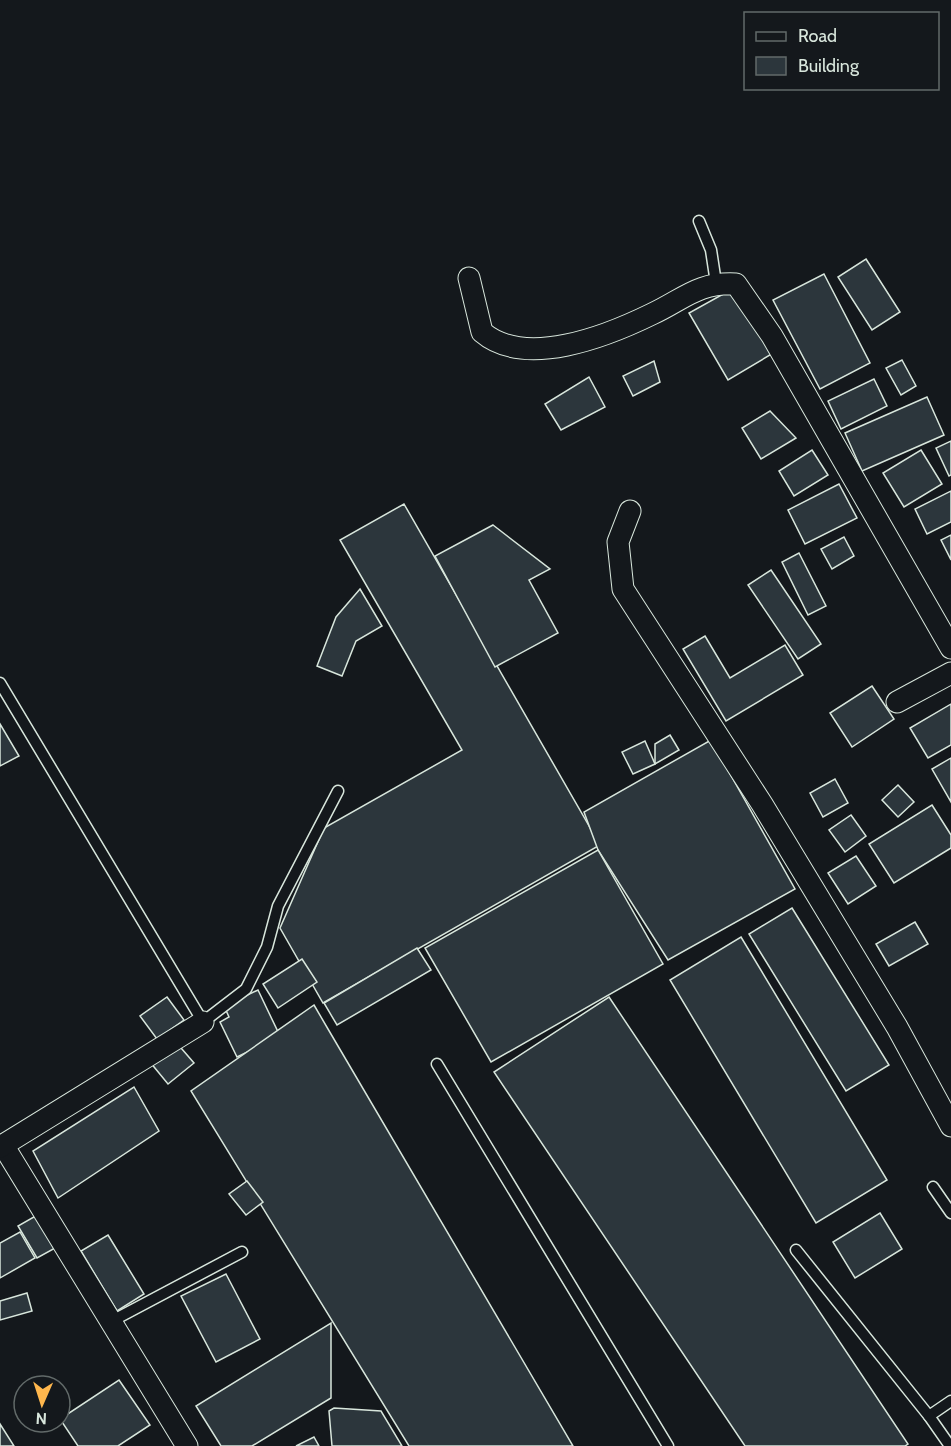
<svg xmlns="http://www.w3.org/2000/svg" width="951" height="1446" font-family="Cabin,sans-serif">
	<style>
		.building { fill: #2c363c; stroke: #d8e6dc; stroke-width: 1.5 }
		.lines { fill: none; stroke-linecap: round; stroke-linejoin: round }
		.service-casing { stroke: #d8e6dc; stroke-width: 13 }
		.minor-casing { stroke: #d8e6dc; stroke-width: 23 }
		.service { stroke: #14181c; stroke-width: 10 }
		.minor { stroke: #14181c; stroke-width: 21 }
	</style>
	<rect width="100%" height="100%" fill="#14181c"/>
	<g class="building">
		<path d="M866 259 900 312 872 330 838 277Z"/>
		<path d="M824 274 870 363 820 389 773 300Z"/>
		<path d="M734 288 775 352 728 380 689 313Z"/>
		<path d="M902 360 916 386 901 395 886 368Z"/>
		<path d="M654 361 660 382 633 396 623 376Z"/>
		<path d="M589 377 605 407 561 430 545 404Z"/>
		<path d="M874 379 887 406 841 429 828 401Z"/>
		<path d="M927 397 944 435 862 471 845 433Z"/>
		<path d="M770 411 796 438 761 459 742 428Z"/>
		<path d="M951 441V475L949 476 936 448Z"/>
		<path d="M812 450 828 475 794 496 779 471Z"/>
		<path d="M921 450 942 484 904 507 883 473Z"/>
		<path d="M839 484 857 518 805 544 788 510Z"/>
		<path d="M951 491V522L927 534 915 509Z"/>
		<path d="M404 504 600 845 323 1003 280 928 324 828 462 750 340 540Z"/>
		<path d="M493 525 550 569 529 580 558 633 495 667 435 556Z"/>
		<path d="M951 535V560L941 540Z"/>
		<path d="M844 537 854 556 832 569 821 549Z"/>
		<path d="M799 553 826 606 808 615 782 562Z"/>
		<path d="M771 570 821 644 798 659 748 585Z"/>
		<path d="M360 589 382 626 356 641 342 676 317 666 336 617Z"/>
		<path d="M705 636 730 678 785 645 803 675 726 721 683 649Z"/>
		<path d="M872 686 894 719 852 747 830 713Z"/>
		<path d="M951 704V745L928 758 910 728Z"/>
		<path d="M0 724 19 756 0 766Z"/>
		<path d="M670 735 679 750 655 764V744Z"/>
		<path d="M711 740 795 889 668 960 598 850 584 812Z"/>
		<path d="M645 741 655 764 633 774 622 752Z"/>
		<path d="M951 758V802L932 769Z"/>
		<path d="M835 779 848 803 823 817 810 793Z"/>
		<path d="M898 785 914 802 898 817 882 800Z"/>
		<path d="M932 805 951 835V848L894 883 869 844Z"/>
		<path d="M851 815 866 836 845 852 829 830Z"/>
		<path d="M598 850 663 964 491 1062 425 948Z"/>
		<path d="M856 856 876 886 848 904 828 873Z"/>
		<path d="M792 908 889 1065 846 1091 749 934Z"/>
		<path d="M915 922 928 944 889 966 876 944Z"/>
		<path d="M741 937 887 1180 816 1223 670 980Z"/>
		<path d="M417 948 431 970 337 1025 324 1003Z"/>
		<path d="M302 959 317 982 278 1008 263 984Z"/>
		<path d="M258 990 280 1036 237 1057 220 1022 229 1017 224 1006Z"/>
		<path d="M167 997 184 1020 157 1039 140 1016Z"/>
		<path d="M609 997 908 1444 905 1446H745L494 1072Z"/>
		<path d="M314 1005 328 1029 573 1446H409L191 1091Z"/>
		<path d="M175 1041 194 1063 168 1084 150 1062Z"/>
		<path d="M134 1087 159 1131 58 1198 33 1151Z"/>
		<path d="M247 1181 263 1202 246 1215 229 1194Z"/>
		<path d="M880 1213 902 1249 855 1278 833 1242Z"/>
		<path d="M39 1214 57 1247 37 1258 18 1226Z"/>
		<path d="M20 1232 35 1258 0 1278V1243Z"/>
		<path d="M108 1235 144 1294 117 1311 81 1251Z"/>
		<path d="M226 1274 260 1339 216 1362 181 1296Z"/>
		<path d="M27 1293 32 1311 0 1320V1301Z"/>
		<path d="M331 1323V1398L252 1446H221L196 1406Z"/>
		<path d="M119 1380 150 1425 118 1446H78L60 1419Z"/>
		<path d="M334 1408 381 1411 402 1446H332L329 1411Z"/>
		<path d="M0 1424 14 1446H0Z"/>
		<path d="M314 1437 319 1446H296Z"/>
	</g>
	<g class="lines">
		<defs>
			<g id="service">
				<path d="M699 221 711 250 716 283"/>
				<path d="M0 683 203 1022 246 989 267 947 278 906 338 791"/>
				<path d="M437 1064 668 1446"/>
				<path d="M933 1187 951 1213"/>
				<path d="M796 1250 929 1416 951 1401"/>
				<path d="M110 1322 242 1252"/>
				<path d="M929 1416 950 1446"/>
			</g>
			<g id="minor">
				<path d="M469 278 482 332C525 369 607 336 652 314 684 299 698 282 736 284L772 336 951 648"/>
				<path d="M630 511 618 542 623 589 762 804 897 1027 951 1126"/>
				<path d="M897 702 951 673"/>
				<path d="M3 1145 187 1446"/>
				<path d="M0 1147 203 1022"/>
			</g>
		</defs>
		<use href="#service" class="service-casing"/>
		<use href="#minor" class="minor-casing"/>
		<use href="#service" class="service"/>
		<use href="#minor" class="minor"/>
	</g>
	<rect x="744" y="12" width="195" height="78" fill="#14181c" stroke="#626a69" stroke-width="1.5"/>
	<rect x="756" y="32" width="30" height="9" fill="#14181c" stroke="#626a69" stroke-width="1.5"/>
	<text x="798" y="42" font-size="18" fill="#d8e6dc">Road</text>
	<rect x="756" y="57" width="30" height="18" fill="#2c363c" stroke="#626a69" stroke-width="1.5"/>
	<text x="798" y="72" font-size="18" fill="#d8e6dc">Building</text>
	<g transform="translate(42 1404) rotate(183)"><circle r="28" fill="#14181c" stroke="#626a69" stroke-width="1.5"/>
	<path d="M0-4.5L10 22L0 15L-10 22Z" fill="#ffb74d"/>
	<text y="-9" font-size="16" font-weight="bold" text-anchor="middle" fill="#d8e6dc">N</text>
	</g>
</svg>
